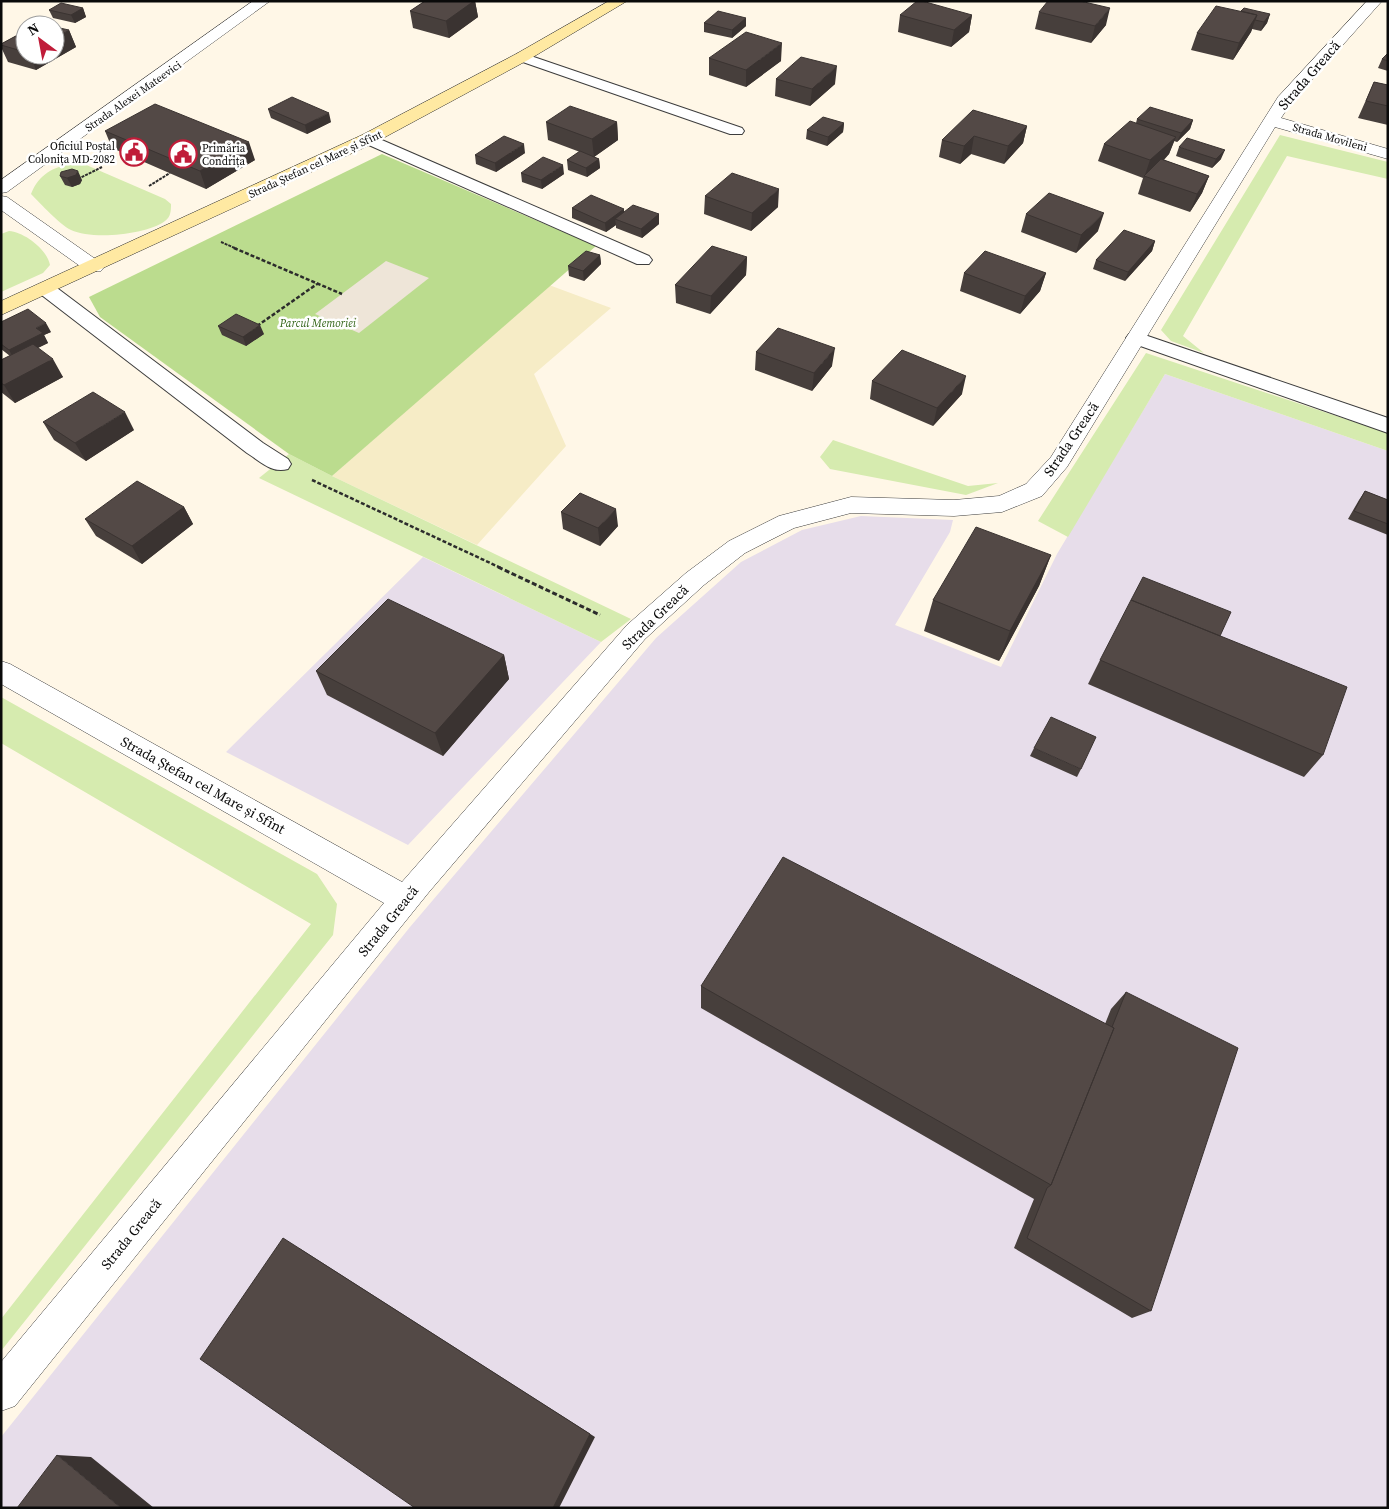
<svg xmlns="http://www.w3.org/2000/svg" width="1389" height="1509" viewBox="0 0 1389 1509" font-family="'Source Serif 4',serif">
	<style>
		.industrial { fill: #e7ddea }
		.farmland { fill: #f6ecc6 }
		.green { fill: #d6ebaf }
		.forest { fill: #bbdc8e }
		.plaza { fill: #eee5d8 }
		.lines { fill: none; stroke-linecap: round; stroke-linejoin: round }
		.lane-casing { stroke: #3d3d3d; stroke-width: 2 }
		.street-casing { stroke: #3d3d3d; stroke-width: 1 }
		.secondary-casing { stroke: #2c2c2c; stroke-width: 1 }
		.path-far2 { stroke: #2c2c2c; stroke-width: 2; stroke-dasharray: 3 1; stroke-linecap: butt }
		.path-far1 { stroke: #2c2c2c; stroke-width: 2.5; stroke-dasharray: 4 2; stroke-linecap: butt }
		.path { stroke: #2c2c2c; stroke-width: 3; stroke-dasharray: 5 2.5; stroke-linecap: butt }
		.lane { fill: #fff; fill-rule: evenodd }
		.street { fill: #fff; fill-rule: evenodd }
		.secondary { fill: #ffe9a2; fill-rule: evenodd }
		.wall { fill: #473f3c }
		.shaded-wall { fill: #3a3331 }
		.building { fill: #534946; stroke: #3a3331 }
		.labels { text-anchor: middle; stroke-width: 5; stroke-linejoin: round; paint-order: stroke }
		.far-street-label { font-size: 11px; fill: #0a0a0a; stroke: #fff }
		.far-poi-label { font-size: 11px; fill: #0a0a0a; stroke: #fff; text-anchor: end }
		.far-park-label { font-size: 11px; font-style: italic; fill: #326418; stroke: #fff }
		.street-label { font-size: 14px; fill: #0a0a0a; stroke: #fff }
	</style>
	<rect width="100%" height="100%" fill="#fff7e7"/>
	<path class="industrial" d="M1165,374l223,77v1057h-1387v-71l409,-510 246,-289 85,-76 61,-32 59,-14 92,4 -3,12 -55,93 106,42 56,-113z
		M423,557l178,85 -193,203 -182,-93z"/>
	<path class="farmland" d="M549,285l62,23 -77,66 32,72 -89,99 -145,-69z"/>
	<path class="green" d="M1280,135l108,27v17l-101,-23 -104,180 21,17 -33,-12 -10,-11z
		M74,163l10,1 81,35 6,5c0,6 0,13 -6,17 -19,14 -73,19 -94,9 -12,-6 -30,-26 -40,-36 8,-20 22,-27 43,-31z
		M9,231c15,1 38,18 41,34l-7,8 -42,19v-58z
		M1146,353l242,80v18l-223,-77 -97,163 -30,-16z
		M833,440l135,46 30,-3 -32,12 -136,-26 -10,-12z
		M289,454l43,22 299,143 -30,23 -342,-164z
		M1,697l316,177 20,30 -4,31 -332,416v-32l310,-395 -310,-181z"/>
	<path class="forest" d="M382,154l214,92 -264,230 -43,-22 -189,-137 -11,-20z"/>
	<path class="plaza" d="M386,261l43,17 -70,55 -44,-19z"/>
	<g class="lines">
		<g class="lane-casing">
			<path id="lane" d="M522,53l220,75 2,3 -2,3h-12l-213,-74 -2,-3 2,-3z
				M368,134l281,122 3,4 -3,4h-12l-275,-122 -2,-3z
				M46,283l7,2 210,158 25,16 3,5 -3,5c-16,5 -28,-8 -41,-16l-208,-160 -2,-4 2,-4z
				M1136,332l252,86v15l-259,-91 -3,-4 3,-4z"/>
		</g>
		<g class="street-casing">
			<path id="street" d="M253,1h17l-263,191 -6,1v-13z
				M1367,1h15l-91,102 -10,15 107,31v10l-113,-32 -208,340 -25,29 -40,16 -48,4 -103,-3 -57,15 -49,25 -41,32 -59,54 -216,253 -414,514 -14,5v-49l383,-459 -383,-219v-23l9,3 392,218 225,-257 59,-52 43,-32 50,-25 72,-19 103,3 45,-4 27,-12 25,-27 227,-360z
				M1,196l6,1 94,66 3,4 -3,4h-14l-86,-61z"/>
		</g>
		<g class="secondary-casing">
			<path id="secondary" d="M609,1h18l-99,59 -154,83 -373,172v-14l361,-166 154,-81z"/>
		</g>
		<path class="path-far2" d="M78,179l24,-12
			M149,186l21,-13
			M221,242l16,7"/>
		<path class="path-far1" d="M234,248l108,46
			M257,326l60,-42
			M312,480l189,88"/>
		<path class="path" d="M498,567l102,48"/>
		<use href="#lane" class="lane"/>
		<use href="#street" class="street"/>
		<use href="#secondary" class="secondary"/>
	</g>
	<path class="wall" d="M425,1h50l3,16 -29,21 -36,-10 -3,-17z
		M83,8l3,9 -11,6 -22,-5 -4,-8z
		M1241,11l29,3 -3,9 -6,8 -9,-2 -1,3 -18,28 -42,-10 6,-17z
		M1039,12l67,13 -15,18 -56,-14z
		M900,15h72l-3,17 -18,15 -53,-15z
		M746,18v8l-14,12 -28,-6v-9z
		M69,30l7,17 -40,23 -28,-8 -7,-15v-3l24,-13v24h30z
		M1388,53v18l-10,-3 4,-9z
		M709,58l72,3 -35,26 -37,-12z
		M776,79l59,5 -25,22 -35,-10z
		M1374,82l14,3v40l-30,-7z
		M268,109l63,13 -24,12 -36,-16z
		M1137,119l56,1 -3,9 -13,13 -3,-1 -5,13 -5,6 45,16 -7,17 -12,19 -52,-18 5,-16 -45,-17 6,-17 32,-21z
		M546,122h71l1,18 -24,17 5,2 1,9 -13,9 -19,-7 -1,-10 13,-8 -32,-12z
		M844,123l-1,9 -16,14 -21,-7 1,-9z
		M1027,126l-4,17 -19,21 -33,-10 -11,10 -21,-7 3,-17z
		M105,131l150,29 -49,29 -94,-41z
		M1179,147l42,12 -9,9 -36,-12z
		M525,153l-29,19 -20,-8 -1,-9z
		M521,173l43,1 -22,15 -20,-7z
		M60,176l22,4 -2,4 -8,3 -7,-2z
		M705,196l73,11 -27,24 -47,-17z
		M572,208l52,1v3l35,2v10l-17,14 -26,-10v-3l-10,7 -34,-14z
		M1026,214l72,17 -22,22 -55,-21z
		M1155,241l-3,10 -27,30 -32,-12 3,-9z
		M600,255l1,9 -17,17 -15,-5 -1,-10z
		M747,257l-1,18 -36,39 -34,-11 -1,-18z
		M964,273h82l-6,18 -20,23 -60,-23z
		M1,322l50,10 -7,3 4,8 -10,5 25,29 -48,26 -14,-11v-32l9,-4 -9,-7z
		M218,326l46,8 -18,12 -24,-11z
		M756,352l76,14 -20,25 -57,-21z
		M872,381l90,13 -29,32 -63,-27z
		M43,422l91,8 -48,31 -32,-21z
		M1365,491l23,9v35l-40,-16 11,-19z
		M184,507l9,17 -51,40 -46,-28 -11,-17z
		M561,512l57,14 -18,20 -37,-17z
		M1051,555l-12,31 -40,75 -75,-30 9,-31z
		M1220,636l103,119 -19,22 -216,-93 12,-24z
		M504,655l5,24 -66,77 -116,-61 -11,-24z
		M1034,748l47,21 -4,8 -47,-21z
		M701,986l404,38 6,-15 15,-17 25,319 -19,7 -118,-70 20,-49 -333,-191z"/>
	<path class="shaded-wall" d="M474,1h1l3,16 -29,21 -3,-17z
		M83,8l3,9 -11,6 -4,-8z
		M1110,8l-4,17 -15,18 4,-17z
		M1270,14l-3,9 -6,8 3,-9z
		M972,15l-3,17 -18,15 3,-17z
		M1257,15l-6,17 -18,28 6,-17z
		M746,18v8l-14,12v-8z
		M69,30l7,17 -40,23 -6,-15h25v-17z
		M782,43l-1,18 -35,26v-17z
		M837,66l-2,18 -25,22 2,-17z
		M329,113l2,9 -24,12 -2,-9z
		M1193,120l-3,9 -13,13 4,-9z
		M617,122l1,18 -24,17 -2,-18z
		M844,123l-1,9 -16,14 1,-9z
		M1027,126l-4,17 -19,21 4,-18z
		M974,136l-3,18 -11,10 4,-18z
		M1176,137l-7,17 -25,24 6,-18z
		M249,142l6,18 -49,29 -6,-18z
		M524,144l1,9 -29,19 -1,-9z
		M1225,150l-4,9 -9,9 4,-9z
		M599,159l1,9 -13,9 -1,-9z
		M563,165l1,9 -22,15 -1,-9z
		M78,171l4,9 -2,4 -8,3 -5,-9z
		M1209,176l-7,17 -12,19 7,-18z
		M779,189l-1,18 -27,24 1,-18z
		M624,209v9l-9,1 1,6 -10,7 -1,-9z
		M1104,213l-6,18 -22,22 5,-18z
		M659,214v10l-17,14 -1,-9z
		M1155,241l-3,10 -27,30 3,-9z
		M600,255l1,9 -17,17 -1,-10z
		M747,257l-1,18 -36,39 1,-18z
		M1046,273l-6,18 -20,23 5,-18z
		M46,323l5,9 -7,3 4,8 -34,16 -5,-9 27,-22z
		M260,325l4,9 -18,12 -3,-9z
		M835,348l-3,18 -20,25 2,-18z
		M53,359l10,18 -48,26 -11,-18z
		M966,376l-4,18 -29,32 4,-18z
		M125,412l9,18 -48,31 -11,-18z
		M184,507l9,17 -51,40 -10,-18z
		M616,509l2,17 -18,20 -2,-18z
		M1051,555l-12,31 -40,75 11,-30z
		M504,655l5,24 -66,77 -8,-23z
		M299,1248l296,189 -36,71h-6z
		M57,1455l34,2 63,51h-33z"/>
	<path class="building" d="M425,1h49l-28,20 -36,-10z
		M917,1h5l50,14 -18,15 -54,-15z
		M1048,1h32l30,7 -15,18 -56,-14z
		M61,3l22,5 -12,7 -22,-5z
		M1216,6l41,9 -18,28 -42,-10z
		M1244,8l26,6 -6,8 -9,-2 2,-5 -16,-4z
		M718,11l28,7 -14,12 -28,-7z
		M40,22l10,3h-14z
		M55,27l14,3 -14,8z
		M25,31v21l-24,-7v-1z
		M746,32l36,11 -36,27 -37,-12z
		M1388,53v8l-6,-2z
		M801,57l36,9 -25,23 -36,-10z
		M1374,82l14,3v21l-22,-5z
		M292,97l37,16 -24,12 -37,-16z
		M155,104l94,38 -49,29 -95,-40z
		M570,106l47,16 -25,17 -46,-17z
		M1150,107l43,13 -12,13 -44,-14z
		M973,110l54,16 -19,20 -34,-10 -10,10 -22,-6z
		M823,117l21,6 -16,14 -21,-7z
		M1130,121l46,16 -26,23 -46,-16z
		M504,136l20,8 -29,19 -20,-8z
		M1187,138l38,12 -9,9 -37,-12z
		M580,151l19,8 -13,9 -19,-8z
		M543,157l20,8 -22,15 -20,-7z
		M1161,159l48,17 -12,18 -53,-18z
		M72,169l6,2 -2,4 -9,3 -7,-2 1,-4z
		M732,173l47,16 -27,24 -47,-17z
		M1049,193l55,20 -23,22 -55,-21z
		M591,195l33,14 -19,14 -33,-15z
		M633,205l26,9 -18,15 -26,-10z
		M1124,230l31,11 -27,31 -32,-12z
		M712,246l35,11 -36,39 -36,-11z
		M586,251l14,4 -17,16 -15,-5z
		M985,251l61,22 -21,23 -61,-23z
		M28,309l18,14 -10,5 7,5 -34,17 -8,-6v-22z
		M236,314l24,11 -17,12 -25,-11z
		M778,328l57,20 -21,25 -58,-21z
		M33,344l20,15 -49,26 -3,-2v-23z
		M902,350l64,26 -29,32 -65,-27z
		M93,392l32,20 -50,31 -32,-21z
		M137,481l47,26 -52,39 -47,-27z
		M1365,491l23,9v24l-34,-13z
		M580,493l36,16 -18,19 -37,-16z
		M976,527l75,28 -41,76 -77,-31z
		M1143,577l88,35 -11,24 -89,-36z
		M388,599l116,56 -69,78 -119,-62z
		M1131,600l216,87 -24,68 -223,-95z
		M1051,717l45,20 -15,32 -47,-21z
		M783,857l331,171 -63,157 -350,-199z
		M1126,992l112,56 -87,263 -124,-73 20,-50 4,-3 63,-157 -2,-1z
		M283,1238l307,196 -37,74h-138l-215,-149z
		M57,1455l64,53h-104z"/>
	<defs>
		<g id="civic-ring" transform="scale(1.4375)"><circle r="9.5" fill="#fff" stroke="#c01c39" stroke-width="1.5"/><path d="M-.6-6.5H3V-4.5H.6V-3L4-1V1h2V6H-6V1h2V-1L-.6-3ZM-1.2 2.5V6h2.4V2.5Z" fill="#c01c39"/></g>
	</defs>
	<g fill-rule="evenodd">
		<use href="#civic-ring" x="134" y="152"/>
		<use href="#civic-ring" x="183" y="154"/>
	</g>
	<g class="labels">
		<g class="far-street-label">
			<text transform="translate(133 96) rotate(-35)" y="4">Strada Alexei Mateevici</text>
			<text transform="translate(1330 137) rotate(16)" y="4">Strada Movileni</text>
			<text transform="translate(315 164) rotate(-25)" y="4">Strada Ștefan cel Mare și Sfînt</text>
		</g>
		<g class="far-poi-label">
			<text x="115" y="150">Oficiul Poștal<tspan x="115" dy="13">Colonița MD-2082</tspan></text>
			<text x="202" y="152" text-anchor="start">Primăria<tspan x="202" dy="13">Condrița</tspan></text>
		</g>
		<g class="far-park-label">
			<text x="318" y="327">Parcul Memoriei</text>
		</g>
		<g class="street-label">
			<text transform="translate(1309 75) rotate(-49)" y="5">Strada Greacă</text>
			<text transform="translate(1071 439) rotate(-56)" y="5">Strada Greacă</text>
			<text transform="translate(655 617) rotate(-44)" y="5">Strada Greacă</text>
			<text transform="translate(203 785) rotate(29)" y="5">Strada Ștefan cel Mare și Sfînt</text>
			<text transform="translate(388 921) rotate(-51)" y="5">Strada Greacă</text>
			<text transform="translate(131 1234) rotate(-51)" y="5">Strada Greacă</text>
		</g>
	</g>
	<rect width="1389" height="1509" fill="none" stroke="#0a0a0a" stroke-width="5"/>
	<g transform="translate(40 40) rotate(328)"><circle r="24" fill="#ffffff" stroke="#9d9d9d"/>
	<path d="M0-4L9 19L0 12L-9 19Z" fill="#c01c39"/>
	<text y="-8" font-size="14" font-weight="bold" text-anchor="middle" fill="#0a0a0a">N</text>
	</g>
</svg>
